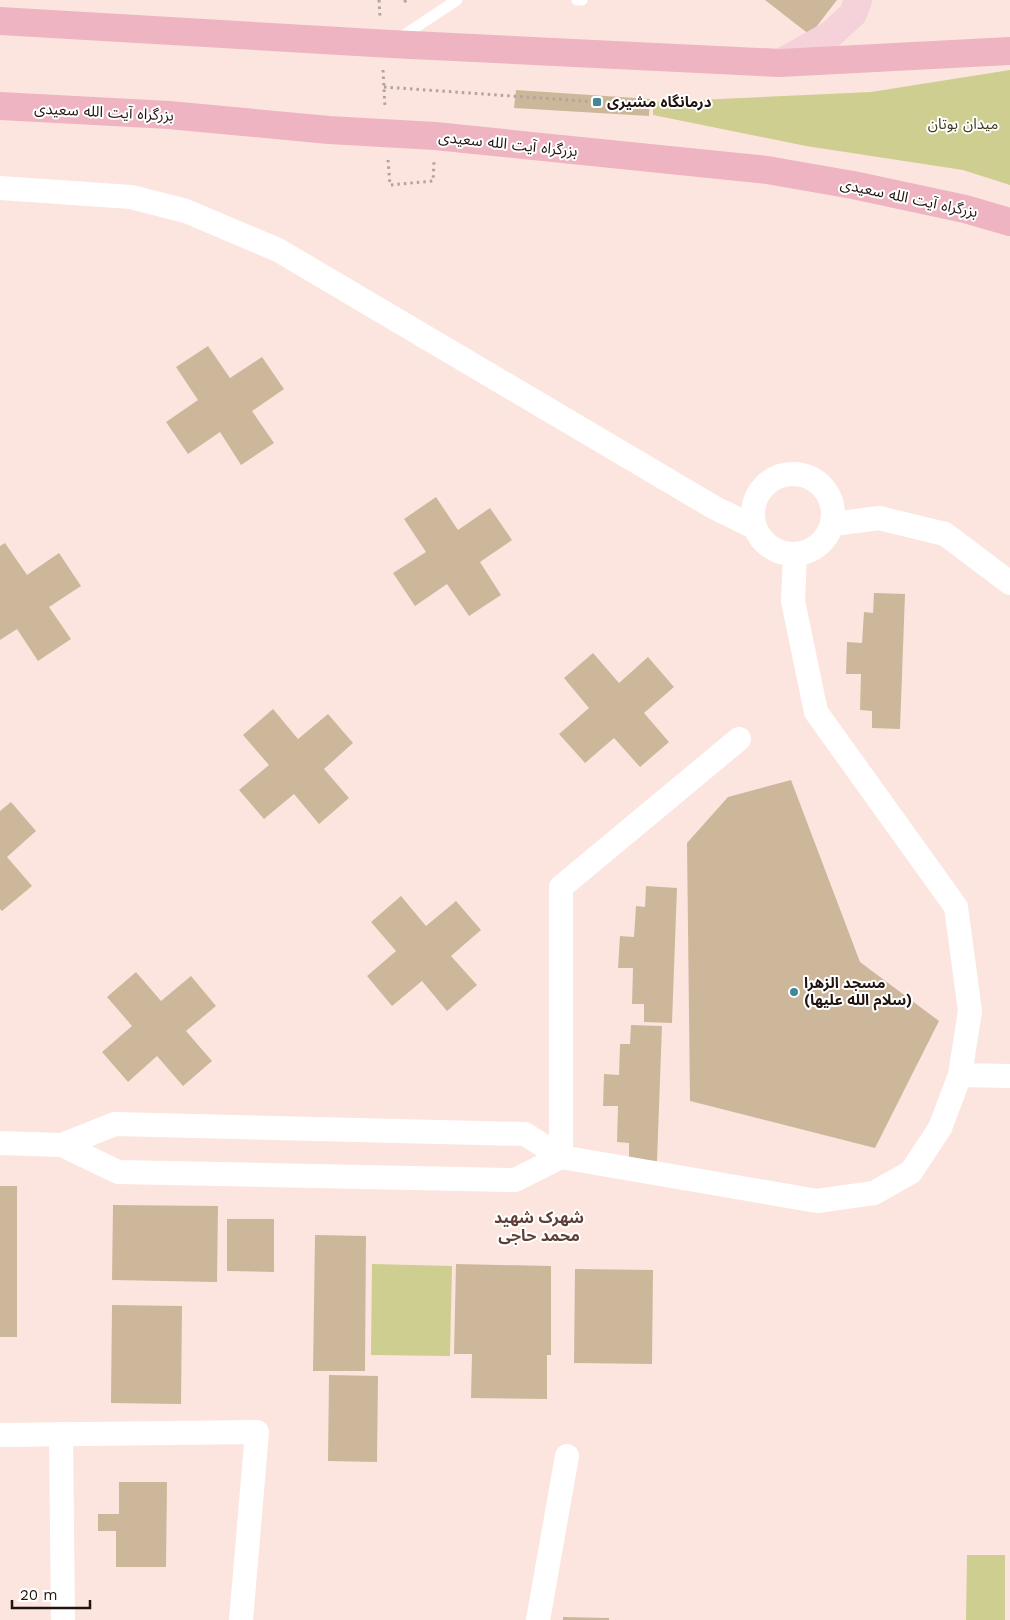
<svg xmlns="http://www.w3.org/2000/svg" width="1010" height="1620" viewBox="0 0 1010 1620" font-family="'Work Sans','Noto Sans Arabic',sans-serif">
	<style>
		.green { fill: #cece90 }
		.building { fill: #cdb79b }
		.lines { fill: none; stroke-linecap: round; stroke-linejoin: round }
		.path { stroke: #b6a29c; stroke-width: 3; stroke-dasharray: 2.5 4; stroke-linecap: butt }
		.lane { stroke: #fff; stroke-width: 11 }
		.street { stroke: #fff; stroke-width: 24 }
		.primary { stroke: #f5d2da; stroke-width: 28 }
		.highway { stroke: #efb4c2; stroke-width: 28 }
		.poi-dot { fill: #428794; stroke: #fff; stroke-width: 2 }
		.labels { text-anchor: middle; stroke-width: 4; stroke-linejoin: round; paint-order: stroke }
		.poi-label { font-size: 15px; font-weight: bold; fill: #211410; stroke: #fff; text-anchor: start }
		.street-label { font-size: 15px; fill: #211410; stroke: #fff }
		.park-label { font-size: 15px; fill: #3d3c19; stroke: #fff }
		.neighbourhood-label { font-size: 16px; font-weight: bold; fill: #5d3f35; stroke: #fff }
	</style>
	<rect width="100%" height="100%" fill="#fce5de"/>
	<path class="green" d="M1010,70v115l-47,-15 -157,-24 -153,-31v-13l218,-10z
		M372,1264l80,2 -2,90 -79,-1z
		M967,1555h38v65h-39z"/>
	<path class="building" d="M765,0h72l-27,35z
		M516,90l134,9 -1,17 -135,-8z
		M208,346l22,32 32,-21 22,32 -32,22 22,32 -33,22 -21,-33 -32,22 -22,-32 32,-22 -22,-33z
		M436,497l22,33 32,-22 22,32 -32,22 21,33 -32,21 -22,-32 -32,22 -22,-33 33,-21 -22,-33z
		M5,543l22,32 32,-22 22,33 -32,21 22,32 -33,22 -21,-32 -17,11v-94z
		M874,593l31,1 -5,135 -28,-1v-17l-12,-1 1,-36h-15l1,-32 15,1 2,-31 9,1z
		M593,653l26,30 29,-26 26,30 -30,26 25,29 -29,25 -26,-29 -29,25 -26,-29 30,-26 -25,-30z
		M273,709l25,30 30,-25 25,29 -29,26 25,29 -30,26 -25,-30 -30,25 -25,-29 30,-25 -26,-30z
		M791,780l69,182 79,59 -64,127 -185,-47 -3,-258 41,-46z
		M11,802l25,29 -29,26 25,29 -30,25 -2,-2v-98z
		M646,886l31,2 -5,135 -28,-1v-18h-12l1,-36h-15l2,-32 14,1 2,-31 9,1z
		M401,896l25,30 30,-25 25,29 -30,26 26,29 -30,26 -25,-30 -30,25 -25,-30 29,-25 -25,-29z
		M136,972l25,29 30,-25 25,30 -30,25 26,30 -29,25 -26,-30 -29,26 -26,-30 30,-26 -25,-29z
		M631,1025l31,1 -5,135 -28,-1v-17l-12,-1 1,-36h-15l1,-32 15,1 1,-31h10z
		M0,1186h17v151h-17z
		M113,1205l105,1 -1,76 -105,-2z
		M227,1219h47v53l-47,-1z
		M315,1235l51,1 -1,135h-52z
		M456,1264l95,2v89h-4v44l-76,-1 1,-44h-18z
		M575,1269l78,1 -1,94 -78,-1z
		M112,1305l70,1 -1,98 -70,-1z
		M329,1375l49,1 -1,86 -49,-1z
		M119,1482h48l-1,85h-50v-36h-18v-17h21z
		M563,1617l46,1v2h-46z"/>
	<g class="lines">
		<path class="path" d="M379,0l1,17
			M405,0l1,6
			M383,70l2,37
			M384,87l213,15
			M388,160l2,25 43,-4 1,-19"/>
		<path class="lane" d="M577,0h5
			M398,39l59,-39"/>
		<path class="street" d="M0,188l131,9 55,14 92,39 437,258 39,19
			M753 514a40 40 0 1 1 80 0a40 40 0 1 1-80 0Z
			M833,524l46,-6 66,16 65,49
			M960,1075l50,1
			M0,1143l62,2 53,-21 410,10 36,23 256,44 57,-8 37,-21 29,-44 20,-53 10,-64 -14,-104 -140,-195 -23,-111 2,-46
			M62,1145l56,27 397,8 46,-23
			M561,1157v-270l178,-148
			M61,1434l2,186
			M0,1435l257,-3 -16,188
			M538,1620l29,-164"/>
		<path class="primary" d="M780,63l50,-28 23,-21 5,-14"/>
		<path class="highway" d="M0,21l391,23 389,19 230,-12
			M0,106l169,9 160,15 106,6 332,34 86,15 112,24 45,13"/>
	</g>
	<g class="poi-dot">
		<rect x="592" y="97" width="10" height="10" rx="2.5"/>
		<circle cx="794" cy="992" r="5"/>
	</g>
	<g class="labels">
		<g class="poi-label">
			<text x="607" y="107">درمانگاه مشیری</text>
			<text x="804" y="988">مسجد الزهرا<tspan x="804" dy="17">(سلام الله علیها)</tspan></text>
		</g>
		<g class="street-label">
			<text transform="translate(104 112) rotate(3)" y="5">بزرگراه آیت الله سعیدی</text>
			<text transform="translate(508 144) rotate(6)" y="5">بزرگراه آیت الله سعیدی</text>
			<text transform="translate(909 198) rotate(12)" y="5">بزرگراه آیت الله سعیدی</text>
		</g>
		<g class="park-label">
			<text x="963" y="129">میدان بوتان</text>
		</g>
		<g class="neighbourhood-label">
			<text x="539" y="1223">شهرک شهید<tspan x="539" dy="18">محمد حاجی</tspan></text>
		</g>
	</g>
	<path d="M12 1600v8h78v-8" fill="none" stroke="#211410" stroke-width="2.5"/>
	<text x="20" y="1600" font-size="15" fill="#211410" stroke="#ffffff" stroke-width="4" paint-order="stroke">20 m</text>
</svg>
